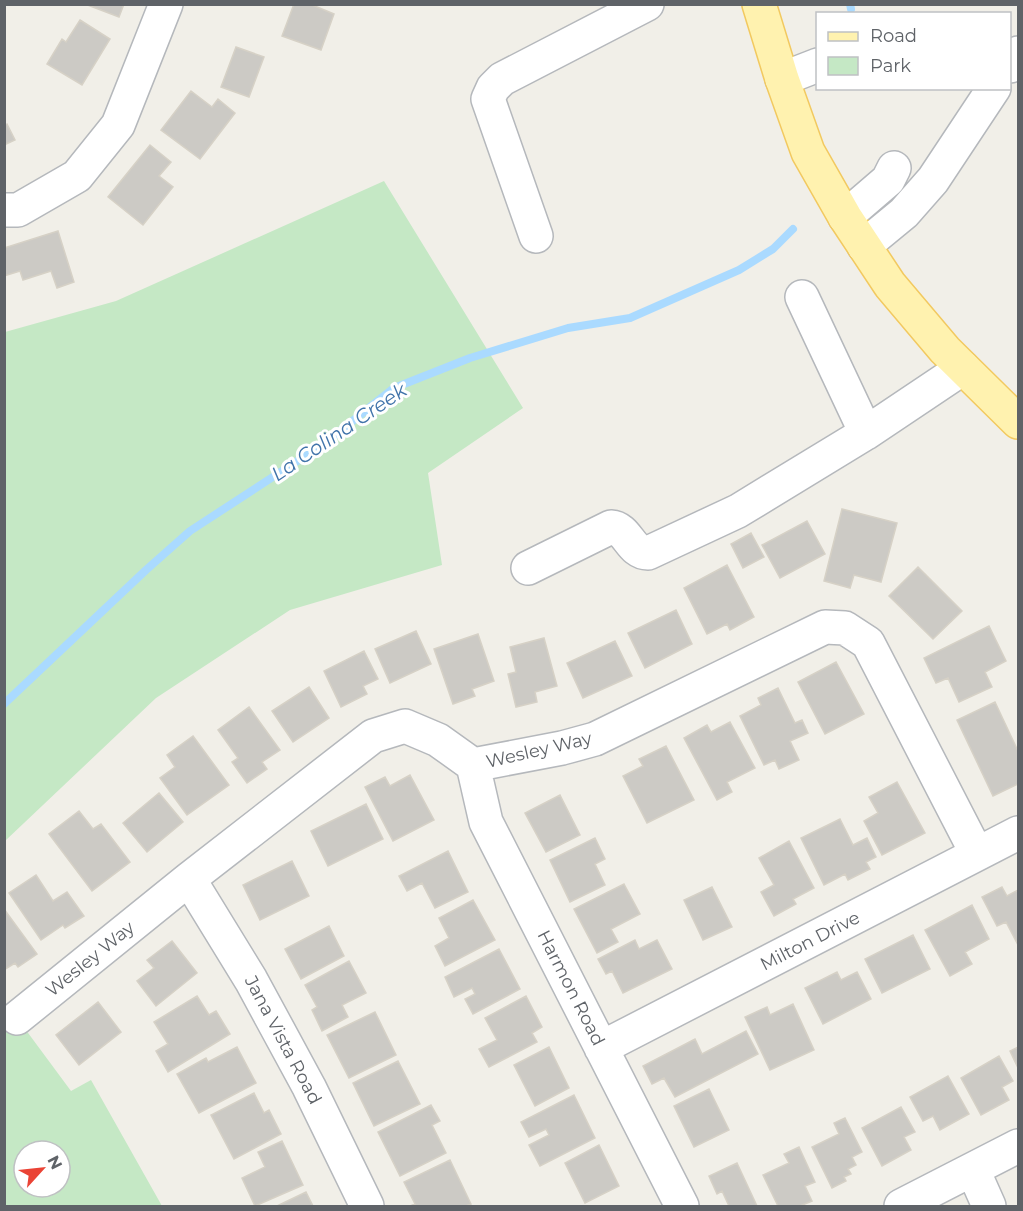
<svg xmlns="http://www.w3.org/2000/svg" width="1023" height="1211" viewBox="0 0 1023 1211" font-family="Montserrat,sans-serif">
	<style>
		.green { fill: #c5e8c5; fill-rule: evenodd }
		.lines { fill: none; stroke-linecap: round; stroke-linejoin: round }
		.stream { stroke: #aadaff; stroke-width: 8 }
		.building { fill: #cccac5; stroke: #d6d1c6; stroke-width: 1.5 }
		.minor-casing { stroke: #b5b8bc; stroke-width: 36 }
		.major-casing { stroke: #f2c960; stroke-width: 36 }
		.minor { stroke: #fff; stroke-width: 33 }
		.major { stroke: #fff2af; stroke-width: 33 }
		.labels { text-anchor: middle; stroke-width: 6; stroke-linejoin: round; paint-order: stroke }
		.street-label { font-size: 18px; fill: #5f6368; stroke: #fff }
		.water-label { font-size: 20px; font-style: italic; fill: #4174aa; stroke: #fff }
	</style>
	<rect width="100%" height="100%" fill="#f1efe8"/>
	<path class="green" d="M384,181l139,227 -95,65 14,92 -152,45 -134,88 -151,143v-509l111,-31z
		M4,1006l13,12 54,73 20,-11 71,126h-157zM24,1151h36v36h-36z"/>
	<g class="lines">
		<path class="stream" d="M850,4l1,5
			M4,704l142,-134 44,-39 135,-88 69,-55 76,-30 98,-30 62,-10 109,-48 34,-21 20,-20"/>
	</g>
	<path class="building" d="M85,4h39l-5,13z
		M294,4h16l24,10 -13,36 -39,-14z
		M80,20l30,19 -28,46 -35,-21 15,-25 4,3z
		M236,47l28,10 -15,40 -28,-10z
		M191,91l21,16 6,-8 17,14 -35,46 -39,-29z
		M7,124l8,16 -11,5v-19z
		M150,145l21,17 -12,14 14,11 -30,38 -35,-28z
		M58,231l16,51 -17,6 -6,-17 -28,9 -3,-9 -16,5v-28z
		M842,509l55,14 -16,59 -27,-7 -4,13 -26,-7z
		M807,521l18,33 -45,24 -18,-33z
		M751,533l13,24 -21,11 -12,-24z
		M727,565l27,52 -24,13 -3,-6 -20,10 -23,-46z
		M918,567l44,44 -29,28 -44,-43z
		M676,610l16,34 -47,24 -17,-35z
		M989,626l17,35 -21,11 7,15 -33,15 -11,-24 -12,5 -12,-25z
		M416,631l15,33 -41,19 -15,-34z
		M478,634l16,47 -22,8 3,7 -22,8 -19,-55z
		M544,638l13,48 -22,6 2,10 -21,5 -8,-33 8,-2 -6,-25z
		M615,641l17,35 -49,22 -16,-35z
		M364,651l14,28 -15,7 4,8 -26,13 -17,-36z
		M836,662l28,52 -39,20 -27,-52z
		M309,687l20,31 -36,24 -21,-31z
		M778,688l17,35 7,-3 6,13 -18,8 9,19 -20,9 -4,-9 -11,5 -24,-49 21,-11 -3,-7z
		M995,702l23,49v33l-25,12 -36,-76z
		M249,707l31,43 -18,12 5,7 -20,14 -15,-21 6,-4 -20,-28z
		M730,722l25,46 -28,14 5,10 -15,8 -33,-62 23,-13 4,7z
		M193,736l36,49 -42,30 -27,-37 15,-11 -8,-12z
		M666,746l28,54 -47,23 -24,-47 20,-10 -4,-7z
		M410,775l24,45 -41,21 -28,-54 20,-10 5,9z
		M897,782l28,51 -43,22 -18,-34 14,-8 -9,-16z
		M159,793l24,29 -36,30 -24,-29z
		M560,795l20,40 -34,17 -21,-39z
		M366,804l17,35 -55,27 -17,-35z
		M79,811l14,18 8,-5 29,38 -38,29 -43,-57z
		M840,819l13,26 14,-7 9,19 -10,5 4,7 -22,11 -3,-6 -21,11 -23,-47z
		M595,838l10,21 -10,5 10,21 -35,17 -20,-42z
		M789,841l25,47 -21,11 3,5 -22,12 -13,-24 13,-7 -15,-27z
		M448,851l20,41 -33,16 -13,-25 -15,8 -8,-15z
		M292,861l17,35 -49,24 -17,-35z
		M36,875l17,26 14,-9 17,24 -19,12 -2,-3 -22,15 -32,-47z
		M624,884l16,30 -29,15 7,13 -21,11 -23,-44z
		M712,887l20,40 -29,13 -19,-40z
		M1002,887l5,9 11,-6v55l-12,-23 -9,4 -15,-29z
		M473,900l22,40 -50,26 -10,-20 14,-8 -10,-20z
		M972,905l17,34 -24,13 7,12 -22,12 -25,-46z
		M4,909l33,45 -19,13 -3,-4 -11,7z
		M329,926l15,30 -43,23 -16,-30z
		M913,935l17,34 -48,24 -17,-34z
		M635,940l4,9 18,-9 15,29 -49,24 -11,-22 -6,3 -8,-15z
		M172,941l25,32 -41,33 -19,-25 17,-13 -7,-8z
		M499,949l21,40 -47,25 -8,-15 10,-5 -3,-6 -18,9 -9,-20z
		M349,961l17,32 -24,12 6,12 -26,14 -10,-21 5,-3 -12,-22z
		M837,972l4,8 16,-8 14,27 -48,25 -18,-36z
		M197,996l12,19 7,-4 14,23 -62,38 -12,-21 12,-7 -14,-22z
		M526,996l16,31 -10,6 5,9 -48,25 -10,-18 18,-9 -12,-22z
		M98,1002l23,30 -42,33 -23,-30z
		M793,1004l21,46 -44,20 -25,-53 22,-10 3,8z
		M375,1012l21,43 -47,23 -22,-43z
		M746,1031l12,23 -83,43 -11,-19 -12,6 -9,-18 52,-27 7,15z
		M237,1047l19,36 -57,30 -22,-39 29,-16 2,4z
		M549,1047l20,41 -34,18 -21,-41z
		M1018,1047v21l-8,-17z
		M999,1056l14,25 -11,6 7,13 -28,15 -20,-37z
		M398,1061l22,43 -46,22 -21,-43z
		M948,1076l21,38 -29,16 -7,-14 -10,5 -13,-24z
		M709,1089l20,41 -35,17 -20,-41z
		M254,1093l10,20 5,-3 12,24 -47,25 -23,-44z
		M574,1095l21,43 -55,28 -11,-21 20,-10 -3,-6 -17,8 -8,-15z
		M431,1105l9,16 -8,4 14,28 -46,23 -22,-44z
		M901,1107l14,25 -11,5 7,13 -29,16 -20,-38z
		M845,1118l17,34 -10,5 4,8 -8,4 3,5 -7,3 2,4 -14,7 -20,-41 27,-13 -5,-11z
		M282,1141l21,44 -48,21 -13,-28 23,-11 -7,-15z
		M599,1145l20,41 -34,17 -20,-40z
		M799,1147l16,35 -10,4 7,15 -12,5h-22l-15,-31 26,-12 -5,-9z
		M450,1160l21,44 -5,2h-56l5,-2 -11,-22z
		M737,1163l20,43h-28l-7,-15 -5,3 -8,-18z
		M306,1192l7,14h-36z"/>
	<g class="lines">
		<g class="minor-casing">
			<path id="minor" d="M1010,66l8,-13
				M782,79l36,-14
				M4,210h14l59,-34 41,-51 48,-121
				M845,217l43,-37 6,-12
				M536,236l-48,-137 5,-11 9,-9 145,-75
				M864,246l40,-33 29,-33 61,-92
				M802,297l64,136 97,-65
				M528,568l83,-41c17,1 19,26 37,26l90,-42 128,-78
				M473,765l13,57 196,384
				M189,879l62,101 58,107 58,119
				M17,1018l172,-139 184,-143 32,-10 33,14 35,25 89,-17 33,-9 230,-112 20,1 23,15 109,211
				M601,1048l417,-215
				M973,1170l16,36
				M901,1206l117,-60"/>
		</g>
		<g class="major-casing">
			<path id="major" d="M759,4l23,75 26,73 37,65 45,68 55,65 73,72"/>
		</g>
		<use href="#minor" class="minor"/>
		<use href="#major" class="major"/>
	</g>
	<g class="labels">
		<g class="street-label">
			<text transform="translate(539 750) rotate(-13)" y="6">Wesley Way</text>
			<text transform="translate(810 941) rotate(-27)" y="6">Milton Drive</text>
			<text transform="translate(90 959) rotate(-39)" y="6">Wesley Way</text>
			<text transform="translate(571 988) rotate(63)" y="6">Harmon Road</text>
			<text transform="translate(283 1040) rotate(62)" y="6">Jana Vista Road</text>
		</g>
		<g class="water-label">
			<text transform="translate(339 432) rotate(-34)" y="7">La Colina Creek</text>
		</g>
	</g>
	<rect width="1023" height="1211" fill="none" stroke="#5f6368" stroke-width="12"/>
	<rect x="816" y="12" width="195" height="78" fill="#ffffff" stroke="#bfc1c3" stroke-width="1.5"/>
	<rect x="828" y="32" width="30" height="9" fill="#fff2af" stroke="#bfc1c3" stroke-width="1.5"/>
	<text x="870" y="42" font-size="18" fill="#5f6368">Road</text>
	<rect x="828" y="57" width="30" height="18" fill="#c5e8c5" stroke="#bfc1c3" stroke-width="1.5"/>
	<text x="870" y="72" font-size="18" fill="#5f6368">Park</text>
	<g transform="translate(42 1169) rotate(63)"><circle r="28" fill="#ffffff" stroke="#bfc1c3" stroke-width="1.5"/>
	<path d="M0-4.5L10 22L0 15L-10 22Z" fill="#ea4335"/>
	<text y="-9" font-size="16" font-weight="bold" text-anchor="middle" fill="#5f6368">N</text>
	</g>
</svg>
